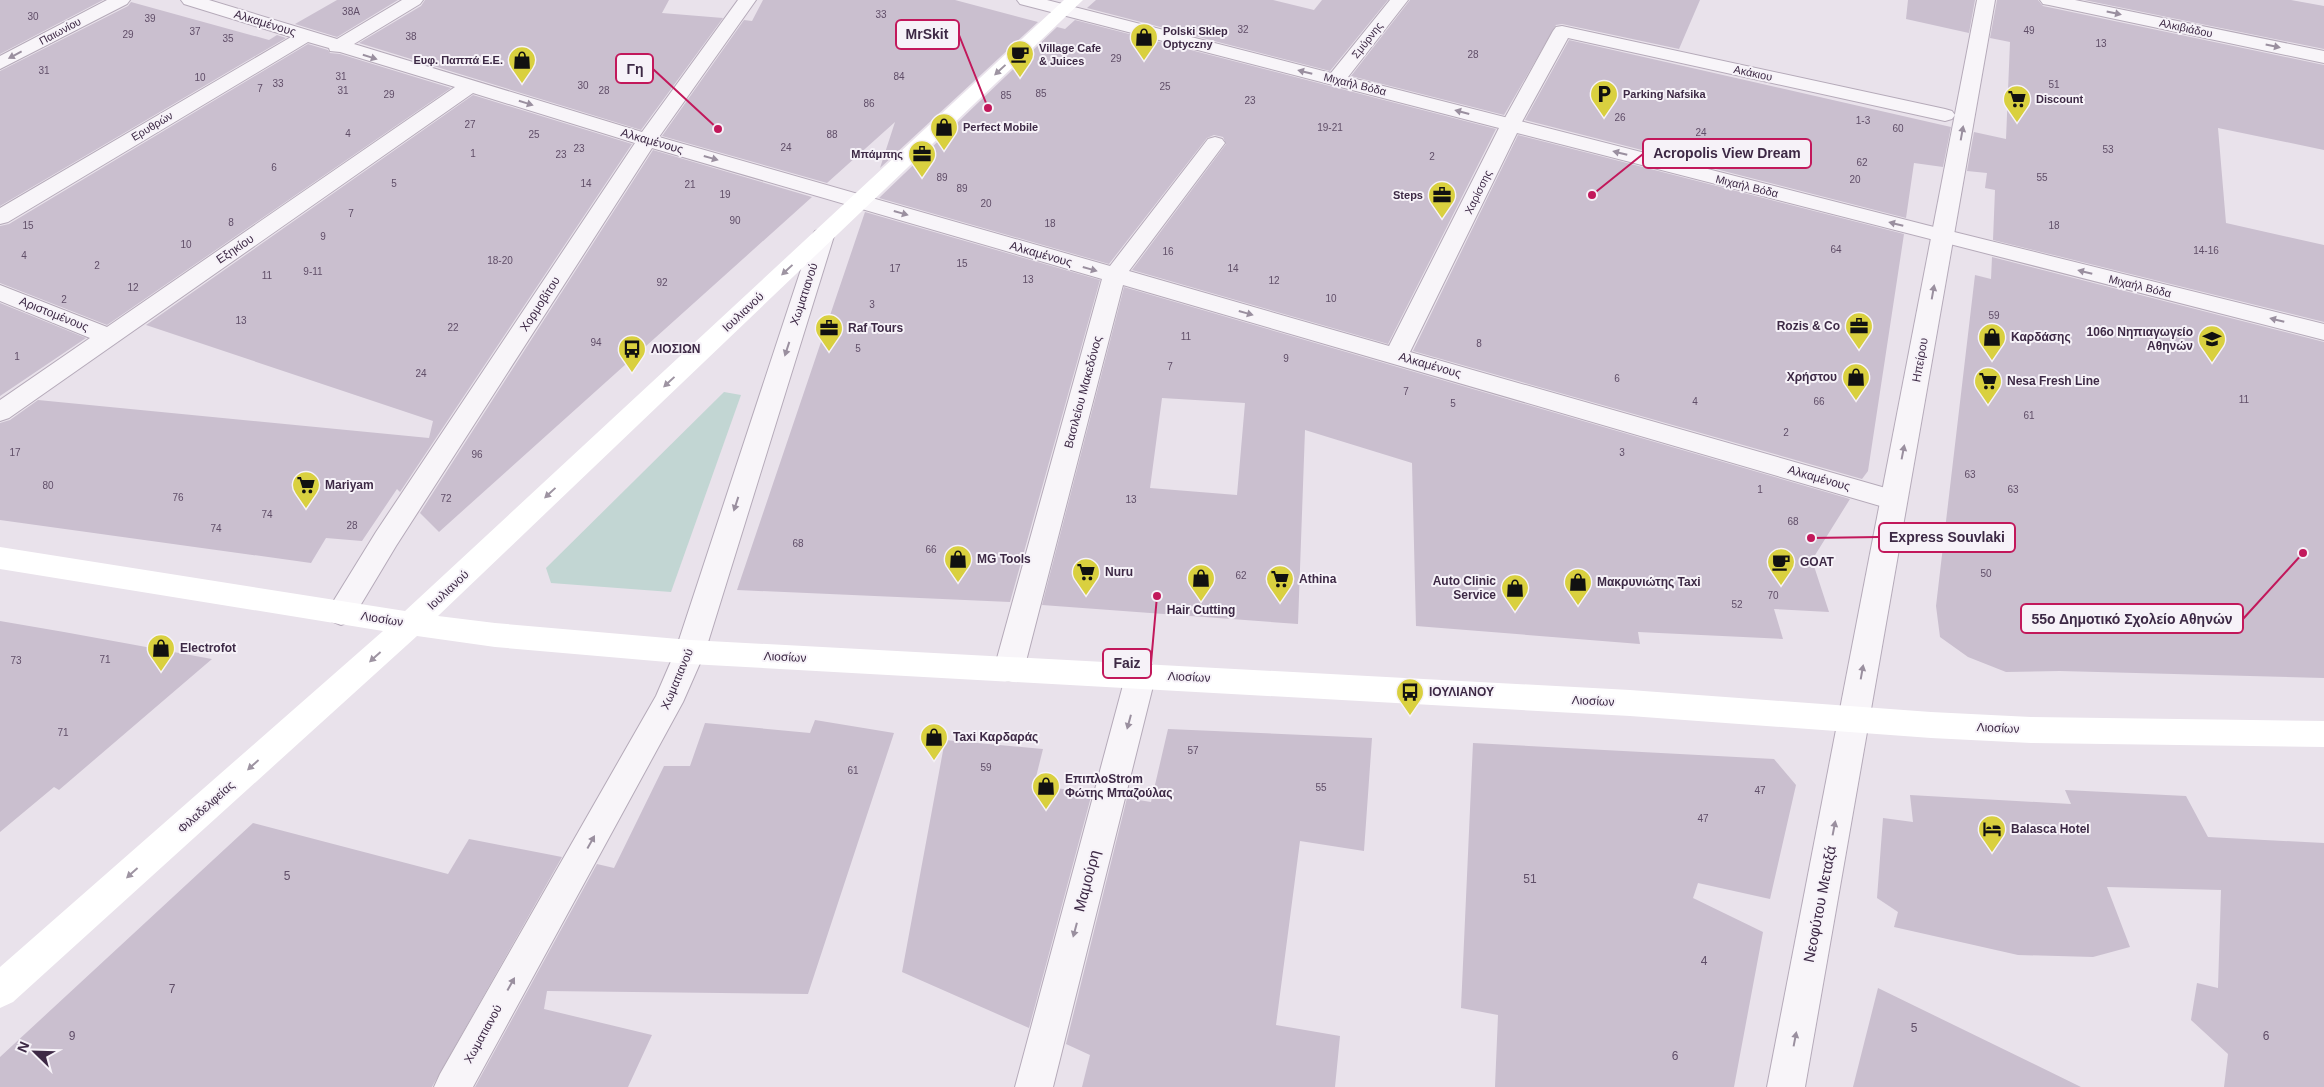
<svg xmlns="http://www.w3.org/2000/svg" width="2324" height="1087" viewBox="0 0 2324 1087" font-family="Helvetica,sans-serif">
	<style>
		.green { fill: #c2d6d3 }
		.building { fill: #cabfcf; fill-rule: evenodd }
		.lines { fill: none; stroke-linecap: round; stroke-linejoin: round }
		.pedestrian-casing { stroke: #b5aab9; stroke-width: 2 }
		.minor-casing { stroke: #b5aab9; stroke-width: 2 }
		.tertiary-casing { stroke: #b5aab9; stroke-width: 2 }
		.pedestrian { fill: #f8f5f9; fill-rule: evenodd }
		.minor { fill: #f8f5f9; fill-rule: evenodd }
		.tertiary { fill: #f8f5f9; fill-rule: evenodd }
		.secondary { fill: #fff; fill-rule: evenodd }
		.oneway { fill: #9a8f9f }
		.oneway2 { fill: #9e94a2 }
		.labels { text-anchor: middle; stroke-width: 4; stroke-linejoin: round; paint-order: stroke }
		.number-label { font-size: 10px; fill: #604e68 }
		.far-street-label { font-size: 11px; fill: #3d2945; stroke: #f6f2f8 }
		.far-poi-label { font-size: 11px; font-weight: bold; fill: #3d2945; stroke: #f6f2f8; text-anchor: start }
		.street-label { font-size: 12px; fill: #3d2945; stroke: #f6f2f8 }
		.poi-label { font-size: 12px; font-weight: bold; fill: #3d2945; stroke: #f6f2f8; text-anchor: start }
		.near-number-label { font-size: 12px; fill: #604e68 }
		.near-street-label { font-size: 15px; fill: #3d2945; stroke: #f6f2f8 }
		.leader { fill: none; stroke: #c2185b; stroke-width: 2 }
		.callout-dot { fill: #c2185b; stroke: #f6f2f8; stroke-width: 2 }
		.callout { fill: #f6f2f8; stroke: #c2185b; stroke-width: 2 }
		.callout-label { font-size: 14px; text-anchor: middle; font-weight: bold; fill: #3d2945 }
	</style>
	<rect width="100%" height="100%" fill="#e9e2eb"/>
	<path class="green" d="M724,392l17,3 -70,197 -120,-9 -5,-15z"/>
	<path class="building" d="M0,0h103l-103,54z
		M337,0h61l-61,37 -42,-13z
		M425,0h244l-7,13 61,5 -82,112 -282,-87 62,-37z
		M763,0h192l83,22 -158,146 15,-46 -68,61 -165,-47 82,-116 8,1z
		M1096,0h177l41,10 8,-10h66l-58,71 -243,-63z
		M1410,0h290l-21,49 -117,-25 -6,1 -52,90 -153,-39z
		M1908,0h67l-6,33 -63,-14z
		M1997,0h41l5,6 281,59v85l-106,-22 8,95 98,22v77l-331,-82 2,-50 -10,-2 2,-15 -20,-2 7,-39 32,7 4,-97 -20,-4z
		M2084,0h207l33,6v43z
		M131,2l138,38 8,-5 9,3 -286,168v-135l128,-65z
		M1075,20l421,109 -108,215 -256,-74 94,-126 -3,-7 -9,-2 -7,3 -98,126 -230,-66 178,-171 8,2z
		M1569,40l382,87 -8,40 -29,-4 -8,55 -381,-98z
		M308,44l20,6 2,3 10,1 111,34 -344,237 -107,-42v-57l9,-2z
		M473,95l159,49 -232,348 -3,-3 -35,52 -36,-3 -15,25 -311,-43v-97l10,-3 28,-20 391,38 4,-17 -287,-96z
		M1518,135l386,99 -36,237 -6,8 -449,-128z
		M653,150l159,47 -373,335 -19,-19z
		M865,212l235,68 -90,322 -273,-12z
		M1992,257l332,85v336l-264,-7 -54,1 -38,-15 -28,-20 -4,-31 39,-331 16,4z
		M1124,287l726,212 -38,61 17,52 -55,-3 9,30 -145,-7 2,12 -224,-18 -4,-163 -107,-33 -7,194 -256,-19zM1162,398l83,5 -8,92 -87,-7z
		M0,303l86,35 -86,58z
		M0,621l64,11 148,27 -153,131 -5,-3 -54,45z
		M815,720l79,13 -86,261 -261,-3 -3,18 108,26 -24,52h-153l122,-223 17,4 50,-102h26l15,-43 105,10z
		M1168,729l204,9 -8,113 -64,-10 -24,184 64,11 -5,51h-253l8,-32 -24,-11 61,-246 24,4z
		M945,740l98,9 -9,36 58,8 -63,235 -127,-56z
		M1473,743l301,16 22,26 -26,114 -72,-16 -5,15 70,34 -29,155h-239l3,-72 -37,-7z
		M2065,790l121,6 22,41 116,6v244h-100l4,-33 -37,-34 6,-37 21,5 3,-98 -114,-3 23,60 -37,10 -75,-2 -124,-28 4,-15 -21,-14 6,-80 30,4 -3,-27 161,9z
		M253,823l195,51 21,-35 93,18 -130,230h-432v-30z
		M1878,988l203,99h-228z"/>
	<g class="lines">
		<g class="pedestrian-casing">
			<path id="pedestrian" d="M1562,26l383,83 7,2 3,4 -3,4 -7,2 -377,-83 -50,91 -7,2 -7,-2 -3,-4 52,-94 3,-4z"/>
		</g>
		<g class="minor-casing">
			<path id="minor" d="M107,0h23l-3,4 -127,65v-13z
				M181,0h28l128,39 65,-39h21l-3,4 -66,40 288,88 96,-132h18l-97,137 451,129 98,-127 7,-2 7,2 3,4 -96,128 260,75 110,-218 -479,-124 -3,-4h30l284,73 59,-73h18l-60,77 578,148 398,99v16l-807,-207 -107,219 493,141 4,7 -4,7 -9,3 -771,-225 -99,384 -4,9 -11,3 -11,-3 -4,-9 108,-390 -450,-131 -256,398 -45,75 -10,4 -10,-4 -4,-8 4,-8 45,-73 259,-389 -162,-50 -464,325 -9,3v-21l90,-62 -90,-37v-16l107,42 348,-240 -115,-35 -10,-1 -1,-3 -21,-6 -300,180 -8,2v-16l291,-171 -107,-33z
				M2040,0h35l249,51v12l-275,-58 -6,-1z
				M823,229l8,2 3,5 -129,416 -22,50 -210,385h-39l6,-13 216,-378 19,-44 137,-416 3,-5z
				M1141,662l11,3 4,9 -103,413h-38l111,-413 4,-9z"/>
		</g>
		<g class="tertiary-casing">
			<path id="tertiary" d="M1977,0h18l-190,1087h-38z"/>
		</g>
		<use href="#pedestrian" class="pedestrian"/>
		<use href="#minor" class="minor"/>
		<use href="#tertiary" class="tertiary"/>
		<path class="secondary" d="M1064,0h19l-645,616 57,7 195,17 940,50 301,22 100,5 293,4v26l-293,-4 -100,-5 -301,-22 -940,-52 -195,-17 -78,-11 -404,366 -13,6v-41l383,-336 -383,-62v-22l405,64z"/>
	</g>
	<defs><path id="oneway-solid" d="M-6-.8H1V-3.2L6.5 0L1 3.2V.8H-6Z" transform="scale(1.25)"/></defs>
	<g class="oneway">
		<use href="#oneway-solid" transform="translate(2114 13) rotate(12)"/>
		<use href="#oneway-solid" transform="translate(2273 46) rotate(12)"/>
		<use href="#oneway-solid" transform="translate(15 55) rotate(152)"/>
		<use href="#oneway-solid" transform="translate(370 57) rotate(17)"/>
		<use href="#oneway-solid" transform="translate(1305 72) rotate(-166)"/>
		<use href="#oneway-solid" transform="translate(526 103) rotate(17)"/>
		<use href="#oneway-solid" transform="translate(1462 112) rotate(-165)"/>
		<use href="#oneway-solid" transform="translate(1962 133) rotate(-80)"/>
		<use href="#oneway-solid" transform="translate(1620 153) rotate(-166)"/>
		<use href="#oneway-solid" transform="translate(711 158) rotate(16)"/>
		<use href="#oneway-solid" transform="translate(901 213) rotate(16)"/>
		<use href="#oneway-solid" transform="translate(1896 224) rotate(-166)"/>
		<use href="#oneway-solid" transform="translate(1090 269) rotate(16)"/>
		<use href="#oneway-solid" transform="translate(2085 272) rotate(-166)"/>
		<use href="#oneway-solid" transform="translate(1933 292) rotate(-80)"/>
		<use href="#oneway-solid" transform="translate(1246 313) rotate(16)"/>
		<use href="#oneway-solid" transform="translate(2277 320) rotate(-166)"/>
		<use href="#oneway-solid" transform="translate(787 349) rotate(108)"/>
		<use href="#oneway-solid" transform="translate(1903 452) rotate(-79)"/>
		<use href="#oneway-solid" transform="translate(736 504) rotate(108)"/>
		<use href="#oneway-solid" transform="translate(1862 672) rotate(-80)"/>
		<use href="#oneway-solid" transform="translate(1129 722) rotate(105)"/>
		<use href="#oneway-solid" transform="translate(1834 828) rotate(-79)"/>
		<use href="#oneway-solid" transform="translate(591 842) rotate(-61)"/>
		<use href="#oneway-solid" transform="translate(1075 930) rotate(105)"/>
		<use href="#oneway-solid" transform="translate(511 984) rotate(-61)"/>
		<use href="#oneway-solid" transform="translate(1795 1039) rotate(-79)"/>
	</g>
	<g class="oneway2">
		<use href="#oneway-solid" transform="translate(1000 70) rotate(137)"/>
		<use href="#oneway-solid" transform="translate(787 270) rotate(137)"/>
		<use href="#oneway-solid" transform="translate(669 382) rotate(137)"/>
		<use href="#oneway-solid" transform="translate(550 493) rotate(137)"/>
		<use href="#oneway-solid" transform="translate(375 657) rotate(138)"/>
		<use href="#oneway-solid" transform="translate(253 765) rotate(138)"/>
		<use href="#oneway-solid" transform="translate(132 873) rotate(138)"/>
	</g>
	<defs>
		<g id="shop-pin" transform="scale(1.4375)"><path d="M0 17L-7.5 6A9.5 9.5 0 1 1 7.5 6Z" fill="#d9d03f" stroke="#f6f2f8"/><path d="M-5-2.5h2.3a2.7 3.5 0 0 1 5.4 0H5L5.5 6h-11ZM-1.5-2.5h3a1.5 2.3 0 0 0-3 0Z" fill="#111"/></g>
		<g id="cafe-pin" transform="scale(1.4375)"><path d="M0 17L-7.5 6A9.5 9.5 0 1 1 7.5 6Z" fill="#d9d03f" stroke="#f6f2f8"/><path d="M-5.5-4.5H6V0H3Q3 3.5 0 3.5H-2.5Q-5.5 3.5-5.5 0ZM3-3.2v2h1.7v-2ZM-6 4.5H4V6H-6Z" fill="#111"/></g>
		<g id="parking-pin" transform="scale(1.4375)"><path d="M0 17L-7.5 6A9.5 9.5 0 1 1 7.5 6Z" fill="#d9d03f" stroke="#f6f2f8"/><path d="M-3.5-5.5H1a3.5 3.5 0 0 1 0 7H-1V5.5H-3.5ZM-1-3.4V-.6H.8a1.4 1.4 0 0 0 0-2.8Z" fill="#111"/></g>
		<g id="supermarket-pin" transform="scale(1.4375)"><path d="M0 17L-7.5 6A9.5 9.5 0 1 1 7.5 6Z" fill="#d9d03f" stroke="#f6f2f8"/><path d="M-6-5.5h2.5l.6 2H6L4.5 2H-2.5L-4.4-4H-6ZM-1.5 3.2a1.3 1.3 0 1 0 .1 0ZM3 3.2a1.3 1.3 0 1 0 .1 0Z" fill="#111"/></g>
		<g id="office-pin" transform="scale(1.4375)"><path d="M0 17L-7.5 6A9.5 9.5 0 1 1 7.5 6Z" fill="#d9d03f" stroke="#f6f2f8"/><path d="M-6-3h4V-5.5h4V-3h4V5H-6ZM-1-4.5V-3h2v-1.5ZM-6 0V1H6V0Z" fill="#111"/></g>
		<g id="school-pin" transform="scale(1.4375)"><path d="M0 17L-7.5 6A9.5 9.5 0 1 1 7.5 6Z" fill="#d9d03f" stroke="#f6f2f8"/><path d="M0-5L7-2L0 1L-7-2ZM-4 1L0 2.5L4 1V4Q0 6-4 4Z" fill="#111"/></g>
		<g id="bus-pin" transform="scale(1.4375)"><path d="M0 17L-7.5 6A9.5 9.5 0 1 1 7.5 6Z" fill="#d9d03f" stroke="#f6f2f8"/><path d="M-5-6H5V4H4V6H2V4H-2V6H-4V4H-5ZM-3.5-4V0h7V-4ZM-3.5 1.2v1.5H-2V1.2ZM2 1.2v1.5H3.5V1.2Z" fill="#111"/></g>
		<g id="hotel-pin" transform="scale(1.4375)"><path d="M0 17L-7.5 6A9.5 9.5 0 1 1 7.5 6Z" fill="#d9d03f" stroke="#f6f2f8"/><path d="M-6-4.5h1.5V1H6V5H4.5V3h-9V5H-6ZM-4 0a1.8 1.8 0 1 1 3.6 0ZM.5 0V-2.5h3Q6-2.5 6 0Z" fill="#111"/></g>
	</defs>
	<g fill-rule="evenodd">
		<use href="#shop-pin" x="1144" y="37"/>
		<use href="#cafe-pin" x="1020" y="54"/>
		<use href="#shop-pin" x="522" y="60"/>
		<use href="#parking-pin" x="1604" y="94"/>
		<use href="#supermarket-pin" x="2017" y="99"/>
		<use href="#shop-pin" x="944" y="127"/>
		<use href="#office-pin" x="922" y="154"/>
		<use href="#office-pin" x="1442" y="195"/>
		<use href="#office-pin" x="1859" y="326"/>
		<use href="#office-pin" x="829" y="328"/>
		<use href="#shop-pin" x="1992" y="337"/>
		<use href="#school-pin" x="2212" y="339"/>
		<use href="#bus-pin" x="632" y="349"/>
		<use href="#shop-pin" x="1856" y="377"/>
		<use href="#supermarket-pin" x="1988" y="381"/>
		<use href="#supermarket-pin" x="306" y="485"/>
		<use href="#shop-pin" x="958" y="559"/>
		<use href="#cafe-pin" x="1781" y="562"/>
		<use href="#supermarket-pin" x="1086" y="572"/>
		<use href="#shop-pin" x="1201" y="578"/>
		<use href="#supermarket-pin" x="1280" y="579"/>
		<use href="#shop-pin" x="1578" y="582"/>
		<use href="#shop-pin" x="1515" y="588"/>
		<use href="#shop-pin" x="161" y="648"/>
		<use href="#bus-pin" x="1410" y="692"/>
		<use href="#shop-pin" x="934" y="737"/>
		<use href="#shop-pin" x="1046" y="786"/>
		<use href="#hotel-pin" x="1992" y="829"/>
	</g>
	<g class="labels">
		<g class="number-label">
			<text x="351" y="15">38A</text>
			<text x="881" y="18">33</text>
			<text x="33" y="20">30</text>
			<text x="150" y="22">39</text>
			<text x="1243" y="33">32</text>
			<text x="2029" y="34">49</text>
			<text x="195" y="35">37</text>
			<text x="128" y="38">29</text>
			<text x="411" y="40">38</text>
			<text x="228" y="42">35</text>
			<text x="2101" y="47">13</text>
			<text x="1473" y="58">28</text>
			<text x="1116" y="62">29</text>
			<text x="44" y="74">31</text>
			<text x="341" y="80">31</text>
			<text x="899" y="80">84</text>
			<text x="200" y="81">10</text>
			<text x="278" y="87">33</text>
			<text x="2054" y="88">51</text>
			<text x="583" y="89">30</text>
			<text x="1165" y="90">25</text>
			<text x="260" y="92">7</text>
			<text x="343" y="94">31</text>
			<text x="604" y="94">28</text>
			<text x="1041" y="97">85</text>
			<text x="389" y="98">29</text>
			<text x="1006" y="99">85</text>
			<text x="1250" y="104">23</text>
			<text x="869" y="107">86</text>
			<text x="1620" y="121">26</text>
			<text x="1863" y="124">1-3</text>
			<text x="470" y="128">27</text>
			<text x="1330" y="131">19-21</text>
			<text x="1898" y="132">60</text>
			<text x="1701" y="136">24</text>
			<text x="348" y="137">4</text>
			<text x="534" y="138">25</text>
			<text x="832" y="138">88</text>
			<text x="786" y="151">24</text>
			<text x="579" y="152">23</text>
			<text x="2108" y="153">53</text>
			<text x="473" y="157">1</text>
			<text x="561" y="158">23</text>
			<text x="1432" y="160">2</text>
			<text x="1862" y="166">62</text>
			<text x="274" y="171">6</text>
			<text x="942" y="181">89</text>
			<text x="2042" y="181">55</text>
			<text x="1855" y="183">20</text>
			<text x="394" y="187">5</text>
			<text x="586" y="187">14</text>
			<text x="690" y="188">21</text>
			<text x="962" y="192">89</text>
			<text x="725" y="198">19</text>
			<text x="986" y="207">20</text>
			<text x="351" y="217">7</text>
			<text x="735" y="224">90</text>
			<text x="231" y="226">8</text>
			<text x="1050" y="227">18</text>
			<text x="28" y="229">15</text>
			<text x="2054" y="229">18</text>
			<text x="323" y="240">9</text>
			<text x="186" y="248">10</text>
			<text x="1836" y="253">64</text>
			<text x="2206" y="254">14-16</text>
			<text x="1168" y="255">16</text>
			<text x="24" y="259">4</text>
			<text x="500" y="264">18-20</text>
			<text x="962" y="267">15</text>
			<text x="97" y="269">2</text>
			<text x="895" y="272">17</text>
			<text x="1233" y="272">14</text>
			<text x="313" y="275">9-11</text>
			<text x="267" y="279">11</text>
			<text x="1028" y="283">13</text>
			<text x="1274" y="284">12</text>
			<text x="662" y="286">92</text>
			<text x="133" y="291">12</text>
			<text x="1331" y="302">10</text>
			<text x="64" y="303">2</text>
			<text x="872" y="308">3</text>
			<text x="1994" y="319">59</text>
			<text x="241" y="324">13</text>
			<text x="453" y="331">22</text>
			<text x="1186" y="340">11</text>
			<text x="596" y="346">94</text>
			<text x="1479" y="347">8</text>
			<text x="858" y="352">5</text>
			<text x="17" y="360">1</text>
			<text x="1286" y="362">9</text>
			<text x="1170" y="370">7</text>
			<text x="421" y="377">24</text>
			<text x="1617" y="382">6</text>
			<text x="1406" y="395">7</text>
			<text x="2244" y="403">11</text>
			<text x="1695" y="405">4</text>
			<text x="1819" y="405">66</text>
			<text x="1453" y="407">5</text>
			<text x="2029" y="419">61</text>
			<text x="1786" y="436">2</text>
			<text x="15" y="456">17</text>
			<text x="1622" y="456">3</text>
			<text x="477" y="458">96</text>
			<text x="1970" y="478">63</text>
			<text x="48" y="489">80</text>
			<text x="1760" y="493">1</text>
			<text x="2013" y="493">63</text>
			<text x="178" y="501">76</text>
			<text x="446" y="502">72</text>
			<text x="1131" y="503">13</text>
			<text x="267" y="518">74</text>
			<text x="1793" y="525">68</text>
			<text x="352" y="529">28</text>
			<text x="216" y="532">74</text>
			<text x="798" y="547">68</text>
			<text x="931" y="553">66</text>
			<text x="1986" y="577">50</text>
			<text x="1241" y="579">62</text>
			<text x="1773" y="599">70</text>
			<text x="1737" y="608">52</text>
			<text x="105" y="663">71</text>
			<text x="16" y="664">73</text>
			<text x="63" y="736">71</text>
			<text x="1193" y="754">57</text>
			<text x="986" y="771">59</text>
			<text x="853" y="774">61</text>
			<text x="1321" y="791">55</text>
			<text x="1760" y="794">47</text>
			<text x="1703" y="822">47</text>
		</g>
		<g class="far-street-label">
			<text transform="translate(2186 28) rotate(12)" y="4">Αλκιβιάδου</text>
			<text transform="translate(60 31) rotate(-28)" y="4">Παιωνίου</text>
			<text transform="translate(1367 40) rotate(-52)" y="4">Σμύρνης</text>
			<text transform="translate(1753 73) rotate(12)" y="4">Ακάκιου</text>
			<text transform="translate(1355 84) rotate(14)" y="4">Μιχαήλ Βόδα</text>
			<text transform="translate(152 126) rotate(-31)" y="4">Ερυθρών</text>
			<text transform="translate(1747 186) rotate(14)" y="4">Μιχαήλ Βόδα</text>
			<text transform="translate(1478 192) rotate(-64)" y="4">Χαρίσσης</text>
			<text transform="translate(2140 286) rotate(14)" y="4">Μιχαήλ Βόδα</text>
		</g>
		<g class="far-poi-label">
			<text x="1163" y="35">Polski Sklep<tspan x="1163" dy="13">Optyczny</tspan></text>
			<text x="1039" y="52">Village Cafe<tspan x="1039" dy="13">&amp; Juices</tspan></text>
			<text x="503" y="64" text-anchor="end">Ευφ. Παππά Ε.Ε.</text>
			<text x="1623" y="98">Parking Nafsika</text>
			<text x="2036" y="103">Discount</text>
			<text x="963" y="131">Perfect Mobile</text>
			<text x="903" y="158" text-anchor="end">Μπάμπης</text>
			<text x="1423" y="199" text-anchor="end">Steps</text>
		</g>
		<g class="street-label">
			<text transform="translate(265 23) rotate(17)" y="4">Αλκαμένους</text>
			<text transform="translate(652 141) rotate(16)" y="4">Αλκαμένους</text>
			<text transform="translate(235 249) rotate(-34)" y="4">Εξηκίου</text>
			<text transform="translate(1041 254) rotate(16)" y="4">Αλκαμένους</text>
			<text transform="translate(804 294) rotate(-72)" y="4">Χωματιανού</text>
			<text transform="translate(540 304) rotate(-57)" y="4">Χορμοβίτου</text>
			<text transform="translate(743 312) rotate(-43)" y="4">Ιουλιανού</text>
			<text transform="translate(54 314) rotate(22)" y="4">Αριστομένους</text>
			<text transform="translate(1920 360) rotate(-80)" y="4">Ηπείρου</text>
			<text transform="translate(1430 365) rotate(16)" y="4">Αλκαμένους</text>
			<text transform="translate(1083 392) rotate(-75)" y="4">Βασιλείου Μακεδόνος</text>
			<text transform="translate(1819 478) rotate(16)" y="4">Αλκαμένους</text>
			<text transform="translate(448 590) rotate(-43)" y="4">Ιουλιανού</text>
			<text transform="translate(382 619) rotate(9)" y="4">Λιοσίων</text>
			<text transform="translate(785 657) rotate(3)" y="4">Λιοσίων</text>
			<text transform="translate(1189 677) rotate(3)" y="4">Λιοσίων</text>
			<text transform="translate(677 679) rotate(-67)" y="4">Χωματιανού</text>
			<text transform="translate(1593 701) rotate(3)" y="4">Λιοσίων</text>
			<text transform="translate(1998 728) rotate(3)" y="4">Λιοσίων</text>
			<text transform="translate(206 807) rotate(-42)" y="4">Φιλαδελφείας</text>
			<text transform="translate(483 1034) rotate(-61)" y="4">Χωματιανού</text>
		</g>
		<g class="poi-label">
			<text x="1840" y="330" text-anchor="end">Rozis &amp; Co</text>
			<text x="848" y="332">Raf Tours</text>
			<text x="2193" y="336" text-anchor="end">106ο Νηπιαγωγείο<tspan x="2193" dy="14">Αθηνών</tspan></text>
			<text x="2011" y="341">Καρδάσης</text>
			<text x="651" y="353">ΛΙΟΣΙΩΝ</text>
			<text x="1837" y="381" text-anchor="end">Χρήστου</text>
			<text x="2007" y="385">Nesa Fresh Line</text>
			<text x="325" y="489">Mariyam</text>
			<text x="977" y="563">MG Tools</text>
			<text x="1800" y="566">GOAT</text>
			<text x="1105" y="576">Nuru</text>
			<text x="1299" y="583">Athina</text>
			<text x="1496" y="585" text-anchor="end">Auto Clinic<tspan x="1496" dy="14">Service</tspan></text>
			<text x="1597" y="586">Μακρυνιώτης Taxi</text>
			<text x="1201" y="614" text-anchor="middle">Hair Cutting</text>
			<text x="180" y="652">Electrofot</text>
			<text x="1429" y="696">ΙΟΥΛΙΑΝΟΥ</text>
			<text x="953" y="741">Taxi Καρδαράς</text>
			<text x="1065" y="783">ΕπιπλοStrom<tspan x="1065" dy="14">Φώτης Μπαζούλας</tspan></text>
			<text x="2011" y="833">Balasca Hotel</text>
		</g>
		<g class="near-number-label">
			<text x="287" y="880">5</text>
			<text x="1530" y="883">51</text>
			<text x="1704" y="965">4</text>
			<text x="172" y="993">7</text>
			<text x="1914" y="1032">5</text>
			<text x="72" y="1040">9</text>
			<text x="2266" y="1040">6</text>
			<text x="1675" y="1060">6</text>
		</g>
		<g class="near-street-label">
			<text transform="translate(1087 881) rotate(-75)" y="5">Μαμούρη</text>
			<text transform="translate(1820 904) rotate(-79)" y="5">Νεοφύτου Μεταξά</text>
		</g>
	</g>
	<path class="leader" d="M988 108L959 35M718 129L653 69M1592 195L1643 154M1811 538L1879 537M2303 553L2243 619M1157 596L1151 663"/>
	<g class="callout-dot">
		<circle cx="988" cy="108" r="5"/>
		<circle cx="718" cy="129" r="5"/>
		<circle cx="1592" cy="195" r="5"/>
		<circle cx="1811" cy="538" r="5"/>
		<circle cx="2303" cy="553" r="5"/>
		<circle cx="1157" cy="596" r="5"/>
	</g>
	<g class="callout">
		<rect x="896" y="20" width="63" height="29" rx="5"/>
		<rect x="616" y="54" width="37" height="29" rx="5"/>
		<rect x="1643" y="139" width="168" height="29" rx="5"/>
		<rect x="1879" y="523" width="136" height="29" rx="5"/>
		<rect x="2021" y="604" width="222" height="29" rx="5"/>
		<rect x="1103" y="649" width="48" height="29" rx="5"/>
	</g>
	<g class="callout-label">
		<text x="927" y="39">MrSkit</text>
		<text x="635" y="74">Γη</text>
		<text x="1727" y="158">Acropolis View Dream</text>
		<text x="1947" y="542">Express Souvlaki</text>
		<text x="2132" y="624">55ο Δημοτικό Σχολείο Αθηνών</text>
		<text x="1127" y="668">Faiz</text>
	</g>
	<g transform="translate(35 1052) rotate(293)" stroke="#f6f2f8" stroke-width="4" paint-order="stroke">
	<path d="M0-4L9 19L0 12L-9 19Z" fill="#3d2945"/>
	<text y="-8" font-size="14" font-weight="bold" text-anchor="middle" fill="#3d2945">N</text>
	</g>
</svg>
